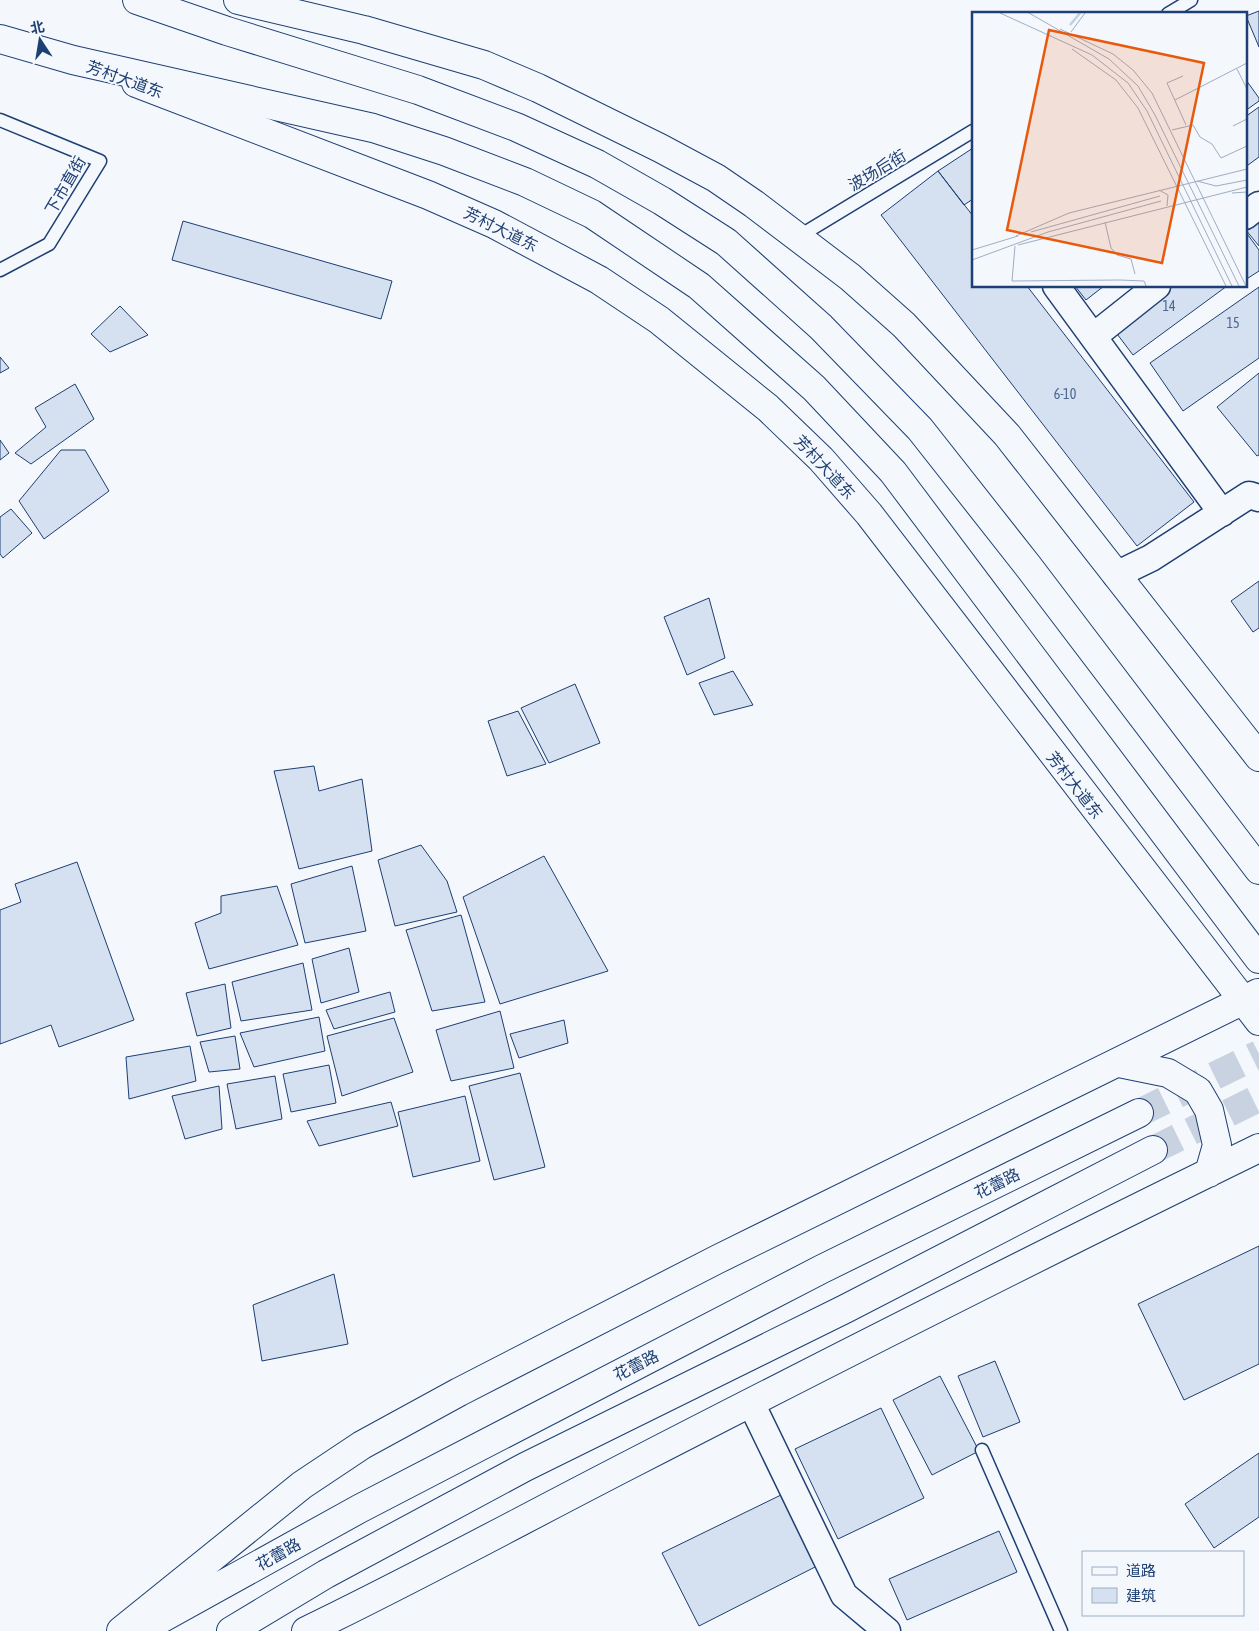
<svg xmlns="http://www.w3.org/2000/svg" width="1259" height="1631" viewBox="0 0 1259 1631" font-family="'Asap Condensed','Noto Sans SC',sans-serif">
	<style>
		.building { fill: #d5e0f0; stroke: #1d3f73 }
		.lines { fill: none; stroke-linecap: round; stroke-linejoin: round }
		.primary-tunnel { stroke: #c9d2e0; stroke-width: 28; stroke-dasharray: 28 14; stroke-linecap: butt }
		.service-casing { stroke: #1d3f73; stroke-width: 15 }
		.minor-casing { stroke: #1d3f73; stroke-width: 29 }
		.primary-casing { stroke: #1d3f73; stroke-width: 30 }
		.trunk-casing { stroke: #1d3f73; stroke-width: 30 }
		.service { stroke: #f4f7fb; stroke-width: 12 }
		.minor { stroke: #f4f7fb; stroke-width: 26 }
		.primary { stroke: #f4f7fb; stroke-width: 28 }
		.trunk { stroke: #f4f7fb; stroke-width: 28 }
		.labels { text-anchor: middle; stroke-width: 4; stroke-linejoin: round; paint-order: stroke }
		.number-label { font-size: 14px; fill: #4b6792 }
		.street-label { font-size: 16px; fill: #1d3f73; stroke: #f4f7fb }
		.inset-river { fill: none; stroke: #bed0e5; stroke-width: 2.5 }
		.inset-road { fill: none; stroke: #9eadc5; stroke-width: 1 }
		.view { fill: #e8590c; fill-opacity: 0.15; stroke: #e8590c; stroke-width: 2.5 }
		.inset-edge { fill: none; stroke: #1d3f73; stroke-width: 2.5 }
	</style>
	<rect width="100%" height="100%" fill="#f4f7fb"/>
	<path class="building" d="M1259,11v36l-13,-31z
		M1246,80l13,18v3l-14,10z
		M1259,107v50l-11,8 -3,-4v-44z
		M973,148v51l-9,6 -26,-34z
		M938,171l35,45v70h54l167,216 -57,44 -256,-331z
		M1259,213v33l-14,-17z
		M183,221l209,60 -11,38 -209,-59z
		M1245,231l14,19v21l-14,9z
		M1075,286h29l-18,14z
		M1166,286h61l-94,69 -22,-29z
		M1259,287v71l-76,53 -33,-48z
		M120,306l28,29 -38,17 -19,-18z
		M0,357l9,11 -9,5z
		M1259,373v82l-2,1 -40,-49z
		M75,384l19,35 -63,45 -16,-11 31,-26 -11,-19z
		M0,440l9,13 -9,7z
		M61,450h24l24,41 -65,48 -25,-38z
		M11,509l21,24 -29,25 -3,-4v-37z
		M1259,581v47l-6,4 -22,-31z
		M709,598l16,60 -38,17 -23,-58z
		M733,671l20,34 -39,10 -15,-32z
		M575,684l25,59 -51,20 -28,-55z
		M518,711l28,53 -39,12 -19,-55z
		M314,766l5,25 43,-12 10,72 -73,18 -25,-98z
		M421,845l26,36 10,31 -62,14 -17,-66z
		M544,856l64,115 -108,33 -37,-107z
		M77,862l57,158 -75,27 -8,-22 -51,19v-134l21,-8 -6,-18z
		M352,866l14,65 -61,12 -14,-59z
		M277,886l21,59 -89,24 -14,-46 26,-10v-17z
		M461,915l24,87 -53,9 -26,-81z
		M349,948l10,44 -38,11 -9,-44z
		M303,963l9,47 -71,11 -9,-39z
		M225,984l6,44 -34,8 -11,-43z
		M390,992l5,20 -61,17 -8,-19z
		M500,1011l14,57 -63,13 -15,-51z
		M319,1017l6,34 -71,16 -14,-34z
		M394,1018l19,54 -71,24 -15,-60z
		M564,1020l4,23 -49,15 -9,-24z
		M235,1036l5,33 -31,3 -9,-30z
		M190,1046l6,35 -67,18 -3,-42z
		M329,1065l7,38 -45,9 -8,-38z
		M520,1073l25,94 -51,13 -25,-94z
		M275,1076l7,43 -46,10 -9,-45z
		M219,1086l3,43 -37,10 -13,-43z
		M465,1096l15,65 -67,16 -15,-65z
		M391,1102l7,24 -79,20 -12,-25z
		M1259,1246v118l-75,36 -46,-96z
		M334,1274l14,70 -86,17 -9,-56z
		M995,1361l25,61 -37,15 -25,-61z
		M940,1376l39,75 -47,24 -39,-75z
		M881,1408l43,90 -86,41 -43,-90z
		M1259,1453v64l-45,31 -29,-44z
		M783,1494l36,71 -120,61 -37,-73z
		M999,1531l18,41 -110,48 -18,-41z"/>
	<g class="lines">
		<path class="primary-tunnel" d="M1139,1113l120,-59
			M1153,1150l106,-52"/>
		<g class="service-casing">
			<path id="service" d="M1168,14l23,-14
				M0,120l100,41 -51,83 -49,26
				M798,237l175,-106
				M982,1450l79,181"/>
		</g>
		<g class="minor-casing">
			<path id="minor" d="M1245,216l14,-11
				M1056,286l166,227
				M1094,336l63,-50
				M1116,575l35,-17 98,-63 10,3
				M751,1403l93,192 43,36"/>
		</g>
		<g class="primary-casing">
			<path id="primary" d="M238,0l126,30 120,35 54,23 122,60 56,30 38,26 96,73 54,48 103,110 252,322
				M136,83l292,112 66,29 105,56 60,40 109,88 53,51 48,55 390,507
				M1119,1063l49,10 30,18 11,19 8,35 -8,28
				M146,1627l213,-118 463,-240 317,-156
				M121,1631l181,-146 60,-40 97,-53 259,-133 540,-266
				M231,1631l95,-57 199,-107 320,-158 308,-159
				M306,1631c110,-53 216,-111 325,-167 208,-107 417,-213 628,-316"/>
		</g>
		<g class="trunk-casing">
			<path id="trunk" d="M137,0l90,31 191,59 98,37 81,37 65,37 64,41 95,85 99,102 108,137 231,304
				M0,39l73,21 300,68 71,23 81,31 67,32 107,72 115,102 79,84 366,487"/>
		</g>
		<use href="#service" class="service"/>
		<use href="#minor" class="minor"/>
		<use href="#primary" class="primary"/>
		<use href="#trunk" class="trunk"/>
	</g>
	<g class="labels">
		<g class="number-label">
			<text x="1169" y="311">14</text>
			<text x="1233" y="328">15</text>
			<text x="1065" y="399">6-10</text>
		</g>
		<g class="street-label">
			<text transform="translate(125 79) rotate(20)" y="6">芳村大道东</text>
			<text transform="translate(877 170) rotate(-31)" y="6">波场后街</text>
			<text transform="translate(65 185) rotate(-60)" y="6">下市直街</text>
			<text transform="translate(501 229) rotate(26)" y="6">芳村大道东</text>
			<text transform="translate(825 467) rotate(47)" y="6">芳村大道东</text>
			<text transform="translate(1075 785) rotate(52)" y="6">芳村大道东</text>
			<text transform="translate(997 1183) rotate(-26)" y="6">花蕾路</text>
			<text transform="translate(636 1365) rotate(-27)" y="6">花蕾路</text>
			<text transform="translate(278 1554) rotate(-29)" y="6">花蕾路</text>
		</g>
	</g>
	<g transform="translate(972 12)">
		<rect width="275" height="275" fill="#f4f7fb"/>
		<path class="inset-river" d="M98,13l10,-12"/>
		<path class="inset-road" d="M28,1l92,42 36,28 19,28 85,175M57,1l80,46 29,27 17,29 84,171M88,17l53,25 20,16 19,23 94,193M99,20l14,-19M100,37l44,31 22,28 88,178M265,57l10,20M211,64l-16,7 19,42M203,88l72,-37M261,114l14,-7M200,118l21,-5 7,12 12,7 9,14 26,-12M225,169l19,5 31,-6M187,178l9,5 -1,11M260,181l15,-1M133,210l6,26 6,7 14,4 4,15M59,220l129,-36M44,224l53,-23 178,-44M46,233l229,-58M43,234l-3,35 108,-1 24,1 2,5M0,238l46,-14M0,248l76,-28 113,-31"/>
		<path class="view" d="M77,18l155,33 -42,200 -155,-33z"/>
		<rect width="275" height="275" class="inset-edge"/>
	</g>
	<rect x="1082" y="1551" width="162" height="65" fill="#f4f7fb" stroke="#9eadc5"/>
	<rect x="1092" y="1567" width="25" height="8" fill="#f4f7fb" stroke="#9eadc5"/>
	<text x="1126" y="1576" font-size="15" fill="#1d3f73">道路</text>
	<rect x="1092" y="1588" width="25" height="15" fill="#d5e0f0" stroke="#9eadc5"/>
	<text x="1126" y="1601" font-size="15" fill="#1d3f73">建筑</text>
	<g transform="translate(40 40) rotate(348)" stroke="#f4f7fb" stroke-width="4" paint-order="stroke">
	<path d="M0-4L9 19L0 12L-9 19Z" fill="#1d3f73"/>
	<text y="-8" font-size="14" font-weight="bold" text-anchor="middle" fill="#1d3f73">北</text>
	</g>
</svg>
